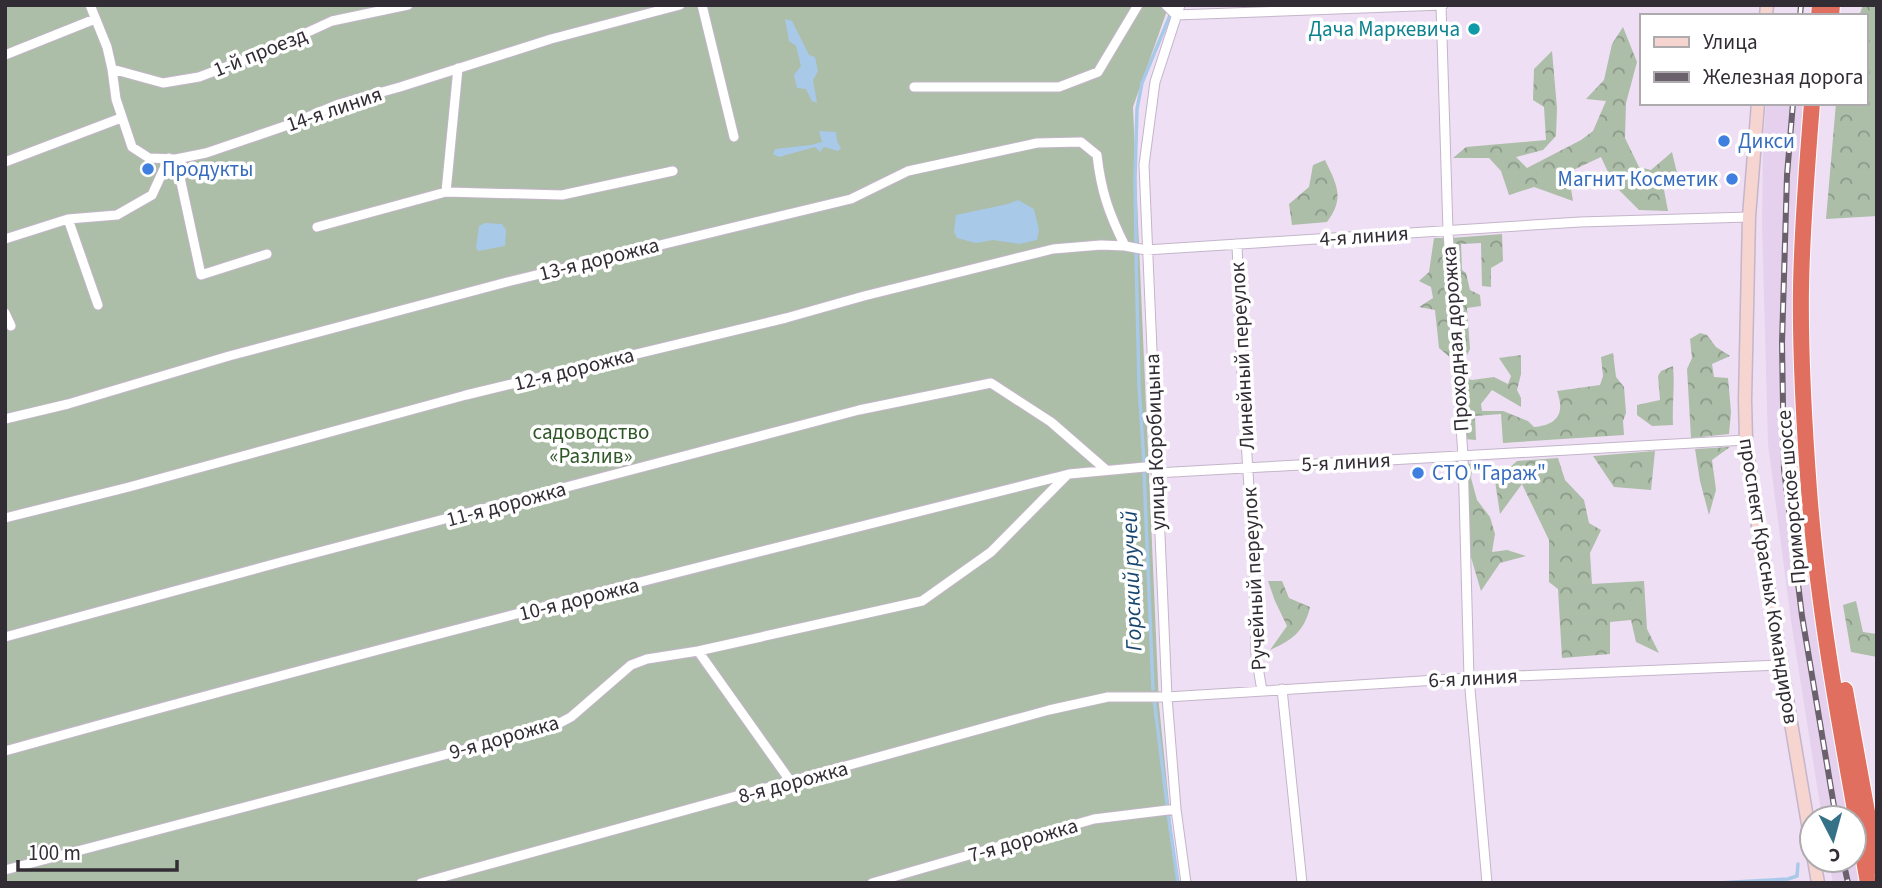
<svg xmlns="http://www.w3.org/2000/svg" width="1882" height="888" viewBox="0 0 1882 888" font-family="'Source Sans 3',sans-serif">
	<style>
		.built { fill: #e5d1ed }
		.forest { fill: url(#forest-crowns) }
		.garden { fill: #acbda8 }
		.water { fill: #a9c9e9 }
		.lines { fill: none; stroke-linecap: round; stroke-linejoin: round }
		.stream { stroke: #a9c9e9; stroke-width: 3.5 }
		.street-casing { stroke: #c4b5ca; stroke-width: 11 }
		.secondary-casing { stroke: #c4b5ca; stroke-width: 15 }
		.highway-casing { stroke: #fff; stroke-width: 18 }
		.street { stroke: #fff; stroke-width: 9 }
		.secondary { stroke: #f6d4cf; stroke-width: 12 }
		.highway { stroke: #e16f60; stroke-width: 16 }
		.rail-casing { stroke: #6a616d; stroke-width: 6 }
		.rail { stroke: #fff; stroke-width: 3.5; stroke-dasharray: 10; stroke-linecap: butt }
		.culture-dot { fill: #0f9aa8; stroke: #fff; stroke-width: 2.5 }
		.shop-dot { fill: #3f7fe0; stroke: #fff; stroke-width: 2.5 }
		.labels { text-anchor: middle; stroke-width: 7; stroke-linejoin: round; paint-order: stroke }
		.culture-label { font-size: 21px; fill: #0d838f; stroke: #fff; text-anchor: end }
		.street-label { font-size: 21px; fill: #322c34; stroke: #fff }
		.shop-label { font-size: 21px; fill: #366cbe; stroke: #fff; text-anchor: start }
		.park-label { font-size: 21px; fill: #305727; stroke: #fff }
		.water-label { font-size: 23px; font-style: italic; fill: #16466f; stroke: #fff }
	</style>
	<defs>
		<pattern id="forest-crowns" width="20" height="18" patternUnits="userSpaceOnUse" patternTransform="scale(1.75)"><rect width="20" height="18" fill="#acbda8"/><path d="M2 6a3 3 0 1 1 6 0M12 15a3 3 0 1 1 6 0" fill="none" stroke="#8d9a8a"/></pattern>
	</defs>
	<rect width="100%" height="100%" fill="#efdff5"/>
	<path class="built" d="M1766,103h41l-12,187 54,528h-27l-31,-197 -23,-177 -6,-219 1,-77z
		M1854,846l7,37h-28l-4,-23h25z"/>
	<path class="forest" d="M1863,5h14v211l-51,3 10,-116h30v-87h-7z
		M1623,27l14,35 -11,41 -1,35 14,29 12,3 21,-18 5,21 -13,17 4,21 -29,-1 -25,-25 -13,-28 -30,14 -1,12 3,18 -39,-14 -25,8 -8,-24 -12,-13h-36l13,-11 80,-7 -2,-33 -11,-7 1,-31 18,-18 5,57 -1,28 -13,14 -27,7 11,11 54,-28 12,-9 13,-30 -20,-2 18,-19 8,-36z
		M1325,160c12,25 20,38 2,62l-35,3 -3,-21 20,-17 4,-22z
		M1502,234l1,27 -12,7v19l-9,-1 -1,-43 -20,1 1,26 4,3 4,17 10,5 1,11 -14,2 3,41 -5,10h-5l-9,-121z
		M1434,238h10l8,121 -13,-11 -4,-38 -16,-3 14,-9 -2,-11 -12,-6 10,-9z
		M1700,333l7,2 9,12 14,9 -18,8 2,13 14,1 3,34 -2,22 -38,4 -4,-69 5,-11 -2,-19z
		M1613,353l3,24 8,10 2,26 -3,8 1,14 -121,8 -2,-29 -26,2 1,24 -12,-1 -3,-62 11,3 22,-3 14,7 3,-8 -12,-18 22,-3v19l-4,16 4,8v9l-29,-17 -11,14 1,7h21l25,10 6,6c24,-2 31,-14 23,-36l43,-6 3,-9 -2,-19z
		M1673,366c2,20 -1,39 0,59l-21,1 -15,-11v-10l23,-5 -2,-24 3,-5z
		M1730,447l-18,13 4,30 -7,25 -9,-34 -5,-32z
		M1655,451l-4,39 -37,-3 -21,-31z
		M1558,458l7,22 19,20 5,23 12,7 -11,23 2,31 52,-3 3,48 12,24 -23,-11 -5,-22 -21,2v32l-48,4 -4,-69 -9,-7v-42l-27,-56 -22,30 -5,-33 22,-20z
		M1473,463l-2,15 6,22 13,17 5,17 -3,18 15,-2 19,6 -26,7 -19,28 -11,-37 -3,-90z
		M1268,581h14l7,17 21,9c-5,24 -19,34 -40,43l17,-24 -12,-25z
		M1856,601l7,31 14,2v23l-26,-5 -8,-47z"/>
	<path class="garden" d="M5,5h1164l-36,102 26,598 18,178h-1172z"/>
	<path class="water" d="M785,19l7,2 17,34 6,2 3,14 -5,9 4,23 -5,-2 -6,-12 -9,-1 -3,-13 7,-9 -5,-20 -7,-5z
		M819,131l17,1 1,9 4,7 -3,3 -14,-4 -4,5 -5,-5 -36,10 -6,-3 2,-5 36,-4 11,-3z
		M1018,200l16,9 5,21 -2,10 -18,4 -26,-4 -17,3 -19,-5 -3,-6 2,-17 52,-11z
		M485,223l17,1 4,6 -1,16 -27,5 -2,-3 3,-22z"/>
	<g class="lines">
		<path class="stream" d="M1136,243l-1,-64 2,-70 5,-26 29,-70
			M1136,252l3,134 5,76
			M1144,472l9,217
			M1154,699l13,105
			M1168,813l10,70
			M1717,883l71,-4 9,-3 1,-12"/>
		<g class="street-casing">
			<path id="street" d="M90,5l17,42 5,22 4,30 16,48 17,11 27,1 30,-6 85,-29 48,-20 61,-17 151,-48 129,-34
				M702,5l32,132
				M1166,5l10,10 267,-10
				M1180,5l-25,77 -11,83 23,532 9,112 10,74
				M1441,5l7,226 15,225 6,222 18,205
				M5,55l90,-36
				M112,69l51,14 36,-6 61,-23 72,-33 76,-16
				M914,87h145l39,-15 40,-67
				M176,159l25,116 66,-21
				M5,162l116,-44
				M446,192l12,-124
				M68,219l30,86
				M317,227l129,-35 116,3 111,-24
				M5,239l63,-20 49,-4 35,-20 17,-37
				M1237,244l5,132 12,192 2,87 6,36
				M5,313l6,13
				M5,419l63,-15 161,-48 278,-74 344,-83 57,-28 129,-28 44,-1 16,13c4,36 12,59 28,91
				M1156,473l590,-33
				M5,518l124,-31 337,-92 320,-77 78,-22 189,-47 48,-4 24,1 21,4 434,-28 169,-5
				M5,637l276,-75 578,-152 132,-27 60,39 54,47
				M698,651l93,131
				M1282,689l20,194
				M5,751c353,-99 709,-188 1064,-277l87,-8
				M5,870l549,-144 17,-9 60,-52 16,-6 51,-8 224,-50 69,-49 76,-77
				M421,883l628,-173 59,-13h59l302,-19 311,-13
				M872,883l222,-64 82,-10"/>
		</g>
		<g class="secondary-casing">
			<path id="secondary" d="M1766,16l1,-11
				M1758,103l-9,114 -4,183 1,40 7,56 59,352
				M1814,860l4,23"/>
		</g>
		<g class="highway-casing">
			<path id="highway" d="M1819,16l1,-11
				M1831,16l1,-11
				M1812,103c-5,62 -10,124 -11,185 -1,67 3,135 8,202 10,132 36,262 59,393
				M1845,690l32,177"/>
		</g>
		<use href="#street" class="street"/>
		<use href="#secondary" class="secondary"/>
		<use href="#highway" class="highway"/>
		<g class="rail-casing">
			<path id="rail" d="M1800,16l1,-11
				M1793,103l-6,72 -5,168 2,126 18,147 34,202
				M1843,860l5,23"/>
		</g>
		<use href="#rail" class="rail"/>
	</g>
	<circle class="culture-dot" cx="1474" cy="29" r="7"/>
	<g class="shop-dot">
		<circle cx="1724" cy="141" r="7"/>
		<circle cx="148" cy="169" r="7"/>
		<circle cx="1732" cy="179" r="7"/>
		<circle cx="1418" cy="473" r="7"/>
	</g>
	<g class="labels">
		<g class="culture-label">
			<text x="1460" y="36">Дача Маркевича</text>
		</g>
		<g class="street-label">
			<text transform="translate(260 52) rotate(-22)" y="7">1-й проезд</text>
			<text transform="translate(334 109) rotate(-19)" y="7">14-я линия</text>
			<text transform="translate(1364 236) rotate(-4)" y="7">4-я линия</text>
			<text transform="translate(599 259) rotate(-14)" y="7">13-я дорожка</text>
			<text transform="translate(1455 339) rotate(-94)" y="7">Проходная дорожка</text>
			<text transform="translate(1242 356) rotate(-93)" y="7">Линейный переулок</text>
			<text transform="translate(574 369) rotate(-14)" y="7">12-я дорожка</text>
			<text transform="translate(1155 442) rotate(-92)" y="7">улица Коробицына</text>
			<text transform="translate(1346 462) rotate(-3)" y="7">5-я линия</text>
			<text transform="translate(1791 497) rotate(-95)" y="7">Приморское шоссе</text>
			<text transform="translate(506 504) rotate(-15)" y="7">11-я дорожка</text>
			<text transform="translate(1254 579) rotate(-93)" y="7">Ручейный переулок</text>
			<text transform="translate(1769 581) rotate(81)" y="7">проспект Красных Командиров</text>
			<text transform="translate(579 599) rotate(-14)" y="7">10-я дорожка</text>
			<text transform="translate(1473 678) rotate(-3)" y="7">6-я линия</text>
			<text transform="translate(504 737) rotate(-16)" y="7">9-я дорожка</text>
			<text transform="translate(793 782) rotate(-15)" y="7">8-я дорожка</text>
			<text transform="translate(1023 840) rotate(-16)" y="7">7-я дорожка</text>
		</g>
		<g class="shop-label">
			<text x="1738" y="148">Дикси</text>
			<text x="162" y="176">Продукты</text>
			<text x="1718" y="186" text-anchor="end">Магнит Косметик</text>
			<text x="1432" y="480">СТО "Гараж"</text>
		</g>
		<g class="park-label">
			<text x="591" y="439">садоводство<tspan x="591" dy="24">«Разлив»</tspan></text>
		</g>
		<g class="water-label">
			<text transform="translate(1131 581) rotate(-92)" y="8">Горский ручей</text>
		</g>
	</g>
	<rect width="1882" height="888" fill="none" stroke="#322c34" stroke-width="14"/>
	<rect x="1640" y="14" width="228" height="91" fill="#ffffff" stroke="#adabae" stroke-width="2"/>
	<rect x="1654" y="37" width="35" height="10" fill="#f6d4cf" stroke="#adabae" stroke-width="2"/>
	<text x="1703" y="49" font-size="21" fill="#322c34">Улица</text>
	<rect x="1654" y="72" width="35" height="10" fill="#6a616d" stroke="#adabae" stroke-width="2"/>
	<text x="1703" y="84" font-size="21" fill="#322c34">Железная дорога</text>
	<g transform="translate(1833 839) rotate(174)"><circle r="33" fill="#ffffff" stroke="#adabae" stroke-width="2"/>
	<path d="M0-5L12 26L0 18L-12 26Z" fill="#357288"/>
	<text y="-10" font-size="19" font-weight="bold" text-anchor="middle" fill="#322c34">С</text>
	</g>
	<path d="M18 860v10h159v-10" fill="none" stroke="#322c34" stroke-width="3.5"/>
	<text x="28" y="860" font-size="21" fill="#322c34" stroke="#ffffff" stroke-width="5" paint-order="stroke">100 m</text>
</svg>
